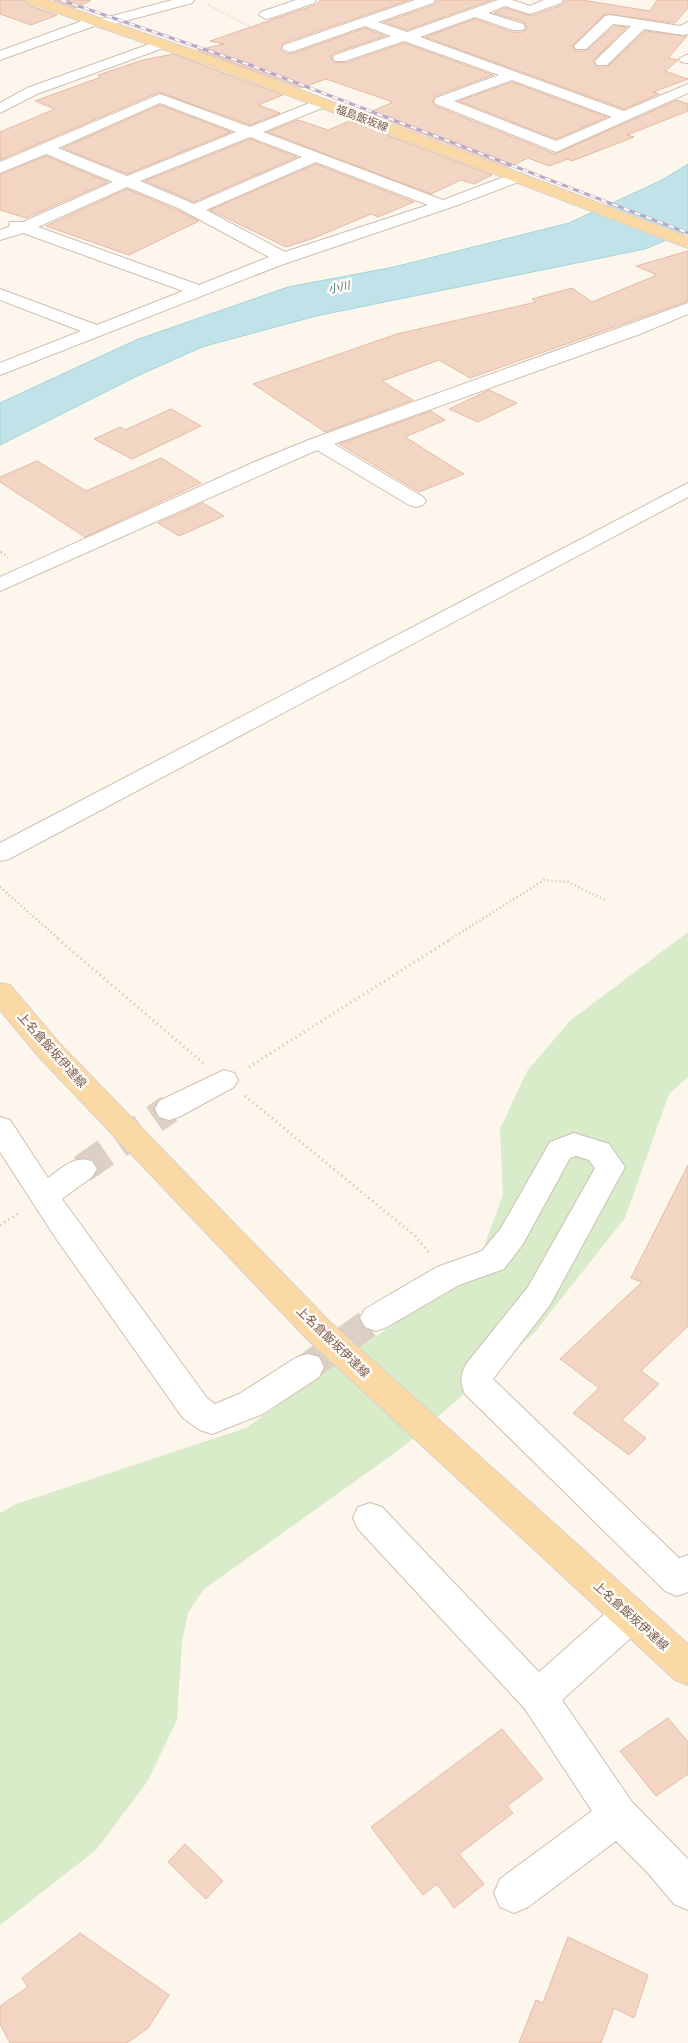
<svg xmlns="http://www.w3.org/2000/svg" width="688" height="2043" viewBox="0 0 688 2043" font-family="'Nunito Sans','Noto Sans JP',sans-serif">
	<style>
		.green { fill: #d8ecc9 }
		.water { fill: #bfe3e8; stroke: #a5d3da }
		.building { fill: #f3d5c3; stroke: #e6bba3 }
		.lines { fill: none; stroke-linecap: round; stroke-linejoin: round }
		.minor-tunnel { stroke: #dcd0c4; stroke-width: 29; stroke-dasharray: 29 15; stroke-linecap: butt }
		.minor-casing { stroke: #d1beb0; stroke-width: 2 }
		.primary-casing { stroke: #dad1cd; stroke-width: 2 }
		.path-far2 { stroke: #d9b8a5; stroke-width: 2; stroke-dasharray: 0.5 2; stroke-linecap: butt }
		.path-far1 { stroke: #d9b8a5; stroke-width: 2.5; stroke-dasharray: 1 3; stroke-linecap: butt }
		.path { stroke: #d9b8a5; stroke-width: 3; stroke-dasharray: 1 4; stroke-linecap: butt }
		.minor { fill: #fff; fill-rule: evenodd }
		.primary { fill: #fbd9a5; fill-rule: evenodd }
		.rail-casing { stroke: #b9a8c9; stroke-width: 3 }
		.rail { stroke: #fffaf3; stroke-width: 2; stroke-dasharray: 6; stroke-linecap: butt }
		.labels { text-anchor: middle; stroke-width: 5; stroke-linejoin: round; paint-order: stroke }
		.far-street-label { font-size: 11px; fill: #7a5c4d; stroke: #fffaf3 }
		.far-water-label { font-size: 11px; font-style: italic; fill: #437c86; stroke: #fffaf3 }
		.street-label { font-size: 12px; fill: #7a5c4d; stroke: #fffaf3 }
	</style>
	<rect width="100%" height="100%" fill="#fdf6ec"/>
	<path class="green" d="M688,932v145l-19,17 -44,124 -91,115 -131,114 -200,143 -15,23 -6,28 -5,79 -30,62 -51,68 -96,75v-412l16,-9 230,-76 231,-163 26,-70 -3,-66 27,-58 44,-51z"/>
	<path class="water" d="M688,164v67l-43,18 -329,67 -114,31 -67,30 -135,68v-42l136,-63 152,-53 106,-20 175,-44 93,-43z"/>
	<path class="building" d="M0,0h25l3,5 29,10 -26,10 -31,-11z
		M53,0h37v1l-15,7z
		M321,0h88l-126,43 -2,7 7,4 6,-1 71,-25 20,8 -51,17 -3,4 2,5 13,1 58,-20 89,32 -58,21 -3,6 3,4 120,48 122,-54 11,4v7l-61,24 7,2 -62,24 -4,-2 -19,7 -21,-8 -19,9 -141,-54 25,-11 -67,-23 -25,9 -103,-38 26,-6 -14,-3 105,-36z
		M437,0h55l-85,30 -23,-8 50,-17z
		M565,0h17l68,11 7,-11h31v8l-13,15 -70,-9 -33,32 4,5h10l28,-25 13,1 -34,34 4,6h10l38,-36 42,5 -19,22 10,2 -13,11 23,8 -35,13 6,2 -35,15 -199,-72 50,-18 37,13h11l4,-4 -3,-6 -30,-9 11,-5 26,8 31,-11z
		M173,54l110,41 -25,10 22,8 -30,12 -91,-33 -159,68v-28l55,-23 -20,-8 66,-24 -3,-2 45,-15z
		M512,82l95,35 -51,22 -97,-38z
		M160,105l71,27 -104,42 -64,-26z
		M298,120l30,10 22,-9 142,54 -18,9 -13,-4 -30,14 -163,-62z
		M250,139l47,18 -103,45 -49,-21z
		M46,156l62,26 -82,36 -26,-8v-35z
		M316,164l98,38 -36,15 -7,-3 -57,24 -28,9 -76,-37z
		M127,189l50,21 22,11 -70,34 -83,-29z
		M688,251v50l-218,77 -31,-18 -57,21 31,19 -88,32 -72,-48 144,-50 139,-32 -4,-3 40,-11 20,14 65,-27 -21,-9z
		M489,390l28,13 -39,19 -29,-13z
		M171,409l30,17 -69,33 -38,-20 26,-12 5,3z
		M431,411l14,9 -40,17 59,37 -45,18 -80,-48z
		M161,458l40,25 -116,54 -85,-55v-5l37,-16 49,30z
		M203,503l21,13 -45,20 -21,-13z
		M688,1165v161l-47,45 18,13 -37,36 24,18 -17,17 -56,-42 26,-25 -39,-29 82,-77 -11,-4z
		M668,1718l20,24v32l-32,22 -36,-45z
		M502,1729l41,50 -36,27 6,7 -54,41 25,30 -30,24 -17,-24 -14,11 -52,-68z
		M185,1844l38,37 -17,18 -38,-37z
		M80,1933l89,62 -21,33 -21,15h-117l-10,-19v-18l28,-19 -6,-9z
		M568,1937l80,38 -14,43 -20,-10 -13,35h-82l17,-43 7,3z"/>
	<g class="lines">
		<path class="minor-tunnel" d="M82,1169l87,-60
			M308,1367l68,-49"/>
		<g class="minor-casing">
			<path id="minor" d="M172,0h22l-2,3 -85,23 -10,-1 -97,35v-9l90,-33 11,1z
				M296,0h20l-2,3 -43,15 -5,1 -7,-4 2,-3z
				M415,0h20l-2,3 -55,19 29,10 91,-32h14l18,6 14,-6h19l-2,3 -31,11 -25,-8 -17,7 35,11 2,3 -2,3h-10l-38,-13 -55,20 204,74 64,-27v9l-132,59 -120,-48 -2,-3 2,-3 63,-23 -95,-34 -59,20h-10l-2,-3 2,-3 56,-19 -26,-10 -71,25 -5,1 -7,-4 2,-3zM512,80l100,37 -56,24 -102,-40z
				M610,15l70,11 8,-4v12l-5,1 -39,-6 -37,36h-10l-2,-3 2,-3 34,-33 -18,-2 -27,25h-10l-2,-3 31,-30z
				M161,40l5,1 2,3 -2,3 -129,47 -37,19v-10l27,-15z
				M686,55h2v8l-7,-1 -2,-3z
				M160,94l90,33 67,-27h10l2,3 -2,3 -64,26 180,68 66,-25h12l2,3 -2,3 -66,25 -174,59 -281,110v-12l81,-32 -81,-31v-11l97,36 86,-34 -160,-58 -23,7v-10l9,-3 1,-5h13l90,-40 -67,-28 -46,19v-11zM160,103l76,29 -109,44 -69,-28zM250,137l52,20 -108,47 -54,-23zM316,162l112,43 -143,47 -79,-42zM127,187l51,21 91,49 -70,28 -161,-58z
				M688,303v11l-48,20 -306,110 89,53 3,4 -3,4 -7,2 -7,-2 -92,-55 -317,141v-14l252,-114 59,-24z
				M688,483v14l-679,362 -9,2v-18z
				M224,1070l10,3 4,7 -4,7 -55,30 -10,3 -10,-3 -4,-8 4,-8z
				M0,1117l10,3 38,58c15,-11 26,-23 44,-17l5,8 -5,8 -30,22 145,199 8,6 24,-10 58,-37 11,-3 11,3 5,10 -5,10 -56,37 -51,20 -12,-4 -17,-12 -128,-181 -55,-85z
				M574,1133l35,11 16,23 -75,138 -57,74 186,179 9,-3v37l-11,4 -12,-5 -200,-197c-5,-12 -5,-18 1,-30l62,-77 67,-119 -6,-8 -13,-4 -6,2 -47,86 -19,25 -45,16 -72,42 -11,4 -11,-4 -5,-9 5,-9 72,-42 45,-16 19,-23 49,-86z
				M370,1503l12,4 157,165 78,-69 13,-4 13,4 5,12 -5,12 -81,73 70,102 56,57v51l-14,-6 -26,-31 -32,-32 -88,66 -14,6 -14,-6 -6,-14 6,-14 92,-68 -67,-102 -167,-180 -5,-11 5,-11z"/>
		</g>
		<g class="primary-casing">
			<path id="primary" d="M27,0h20l172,59 469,178v11l-479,-183 -180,-62z
				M0,983l10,2 50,59 269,277 359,323v41l-13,-5 -368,-341 -267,-281 -40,-48z"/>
		</g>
		<path class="path-far2" d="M208,5l41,21
			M0,551l2,2"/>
		<path class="path-far1" d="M1,552l7,5
			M0,887l60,53
			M449,940l95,-60 24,2 37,18"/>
		<path class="path" d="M58,939l145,124
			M249,1067l202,-128
			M245,1096l170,140 15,18
			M0,1225l21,-13"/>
		<use href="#minor" class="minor"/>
		<use href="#primary" class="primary"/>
		<g class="rail-casing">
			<path id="rail" d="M61,0l189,65 438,168"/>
		</g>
		<use href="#rail" class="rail"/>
	</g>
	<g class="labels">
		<g class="far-street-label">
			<text transform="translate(362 118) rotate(21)" y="4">福島飯坂線</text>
		</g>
		<g class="far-water-label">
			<text transform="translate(339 287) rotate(-12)" y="4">小川</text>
		</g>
		<g class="street-label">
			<text transform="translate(52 1050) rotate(48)" y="4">上名倉飯坂伊達線</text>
			<text transform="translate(333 1342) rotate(44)" y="4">上名倉飯坂伊達線</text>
			<text transform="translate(631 1616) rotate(42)" y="4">上名倉飯坂伊達線</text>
		</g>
	</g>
</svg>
